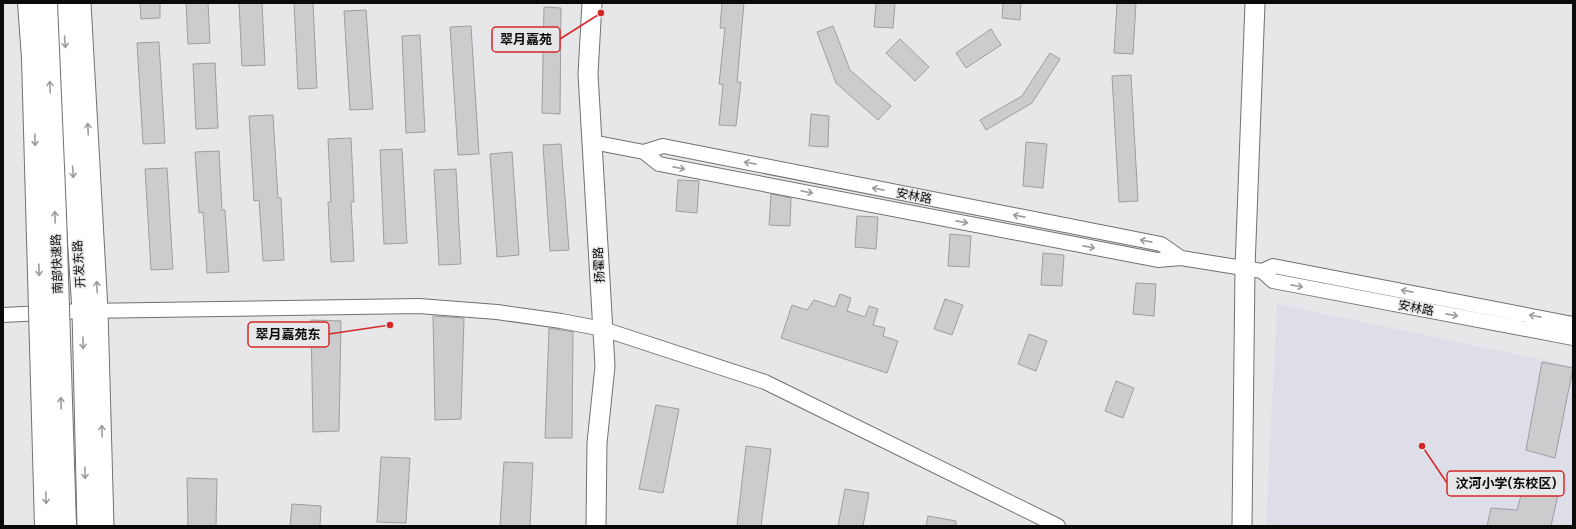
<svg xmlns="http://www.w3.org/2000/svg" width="1576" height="529" viewBox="0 0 1576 529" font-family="Figtree,'Noto Sans SC',sans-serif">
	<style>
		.built { fill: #dedee9 }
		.building { fill: #cccccf; stroke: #9e9ea1 }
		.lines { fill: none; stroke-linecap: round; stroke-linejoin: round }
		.street-casing { stroke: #717174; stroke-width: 16 }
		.secondary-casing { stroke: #717174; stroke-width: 21 }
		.street { stroke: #fff; stroke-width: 14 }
		.secondary { stroke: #fff; stroke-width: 19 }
		.highway-bridge-casing { stroke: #717174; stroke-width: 24; stroke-linecap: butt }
		.highway-bridge { stroke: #fff; stroke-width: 22 }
		.oneway { stroke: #9d9d9e }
		.labels { text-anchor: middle; stroke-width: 3; stroke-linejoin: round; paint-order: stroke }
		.street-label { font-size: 12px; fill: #0b0b0c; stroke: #e7e7ea }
		.leader { fill: none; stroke: #d62828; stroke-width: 1.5 }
		.callout-dot { fill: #d62828; stroke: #e7e7ea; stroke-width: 1.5 }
		.callout { fill: #e7e7ea; stroke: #d62828; stroke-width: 1.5 }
		.callout-label { font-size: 13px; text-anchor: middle; font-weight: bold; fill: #0b0b0c }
	</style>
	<rect width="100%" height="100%" fill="#e7e7ea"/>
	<path class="built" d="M1277,304l296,62v160h-307z"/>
	<path class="building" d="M140,3h20v15l-19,1z
		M186,3h22l2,40 -22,1z
		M239,3h23l3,62 -23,1z
		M294,3h19l4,85 -19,1z
		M722,3h22l-7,79h4l-5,44 -17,-1 4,-40 -4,-1 6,-56h-5z
		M876,3h19l-2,25 -19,-1z
		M1003,3h18l-1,17 -18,-2z
		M1117,3h19l-3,51 -19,-1z
		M544,7l17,1 -1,106 -18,-1z
		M366,10l7,99 -23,1 -6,-99z
		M471,26l8,128 -21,1 -8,-128z
		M833,26l17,44 41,36 -13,14 -42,-37 -19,-51z
		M991,29l10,16 -35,23 -10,-15z
		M420,35l5,97 -19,1 -4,-97z
		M900,39l29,28 -14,14 -29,-28z
		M159,42l6,101 -22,1 -6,-101z
		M1050,53l10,6 -28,44 -46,27 -6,-10 42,-24z
		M215,63l3,65 -22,1 -3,-65z
		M1131,75l7,126 -19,1 -7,-126z
		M811,114l18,2 -1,31 -19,-1z
		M273,115l5,83h3l3,62 -21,1 -4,-61 -5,1 -5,-85z
		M351,138l3,64h-3l3,59 -23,1 -3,-60h3l-3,-63z
		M1026,142l21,2 -4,44 -20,-2z
		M561,144l8,106 -19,1 -7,-106z
		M402,149l5,94 -23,1 -4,-94z
		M219,151l3,59h3l4,62 -22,1 -4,-61 -4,1 -4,-61z
		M512,152l7,103 -22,2 -7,-103z
		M167,168l6,101 -22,1 -6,-101z
		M456,169l5,95 -22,1 -5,-95z
		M678,180l21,1 -2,32 -21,-2z
		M771,194l20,4 -1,28 -21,-1z
		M857,216l21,1 -2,32 -21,-2z
		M950,234l21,2 -2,31 -21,-1z
		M1043,253l21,2 -2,31 -21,-1z
		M1136,283l20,1 -2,32 -21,-2z
		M840,294l11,4 -4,13 18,6 4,-11 9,3 -5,16 12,3 -2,8 15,5 -11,32 -106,-35 11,-33 15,5 7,-10 21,7z
		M945,299l18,6 -11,30 -18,-6z
		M433,316l31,2 -3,101 -26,1z
		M311,320l30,1 -2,110 -26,1z
		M549,328l24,4 -1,106h-27z
		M1029,334l18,7 -11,30 -18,-7z
		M1542,362l31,6 -18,90 -29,-8z
		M1116,381l18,7 -11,30 -18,-7z
		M656,405l23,4 -16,84 -24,-4z
		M746,446l25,3 -10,77h-24z
		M381,457l29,1 -4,65 -29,-1z
		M504,462l29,1 -3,63h-30z
		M1527,473l34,8 -10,45h-64l4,-18 26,2z
		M187,478l30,1 -1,47h-28z
		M845,489l24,4 -6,33h-25z
		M292,504l29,2 -1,20h-30z
		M928,516l28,5v5h-30z"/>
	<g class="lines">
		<g class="street-casing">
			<path id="street" d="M592,142l52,10 15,12 499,96 23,-2 81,13 11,10 300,57
				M644,152l19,-6 498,98 20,14
				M1262,271l11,-5 300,58
				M3,315l79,-4 337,-5 78,6 64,9 42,8 162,53 293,144"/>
		</g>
		<g class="secondary-casing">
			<path id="secondary" d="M62,3l20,308 5,215
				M81,3l17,307 6,216
				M592,3l-4,71 17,292 -8,77 -1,83
				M1242,526l3,-258 10,-265"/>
		</g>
		<use href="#street" class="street"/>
		<use href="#secondary" class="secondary"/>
		<g class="highway-bridge-casing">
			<path id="highway-bridge" d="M29,3l4,55 13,468
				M46,3l9,211 10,312"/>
		</g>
		<use href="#highway-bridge" class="highway-bridge"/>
	</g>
	<defs><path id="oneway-shaft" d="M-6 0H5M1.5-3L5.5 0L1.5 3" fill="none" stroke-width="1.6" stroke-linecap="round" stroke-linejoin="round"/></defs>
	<g class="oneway">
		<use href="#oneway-shaft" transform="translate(65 42) rotate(86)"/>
		<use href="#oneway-shaft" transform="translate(50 87) rotate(-93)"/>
		<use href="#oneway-shaft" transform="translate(88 129) rotate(-93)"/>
		<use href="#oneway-shaft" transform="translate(35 140) rotate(88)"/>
		<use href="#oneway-shaft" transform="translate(750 163) rotate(-169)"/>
		<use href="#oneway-shaft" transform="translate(679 168) rotate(11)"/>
		<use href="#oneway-shaft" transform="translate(73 172) rotate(86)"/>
		<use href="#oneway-shaft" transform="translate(878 189) rotate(-169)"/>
		<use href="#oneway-shaft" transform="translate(807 192) rotate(11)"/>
		<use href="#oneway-shaft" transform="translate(1019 216) rotate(-169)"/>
		<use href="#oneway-shaft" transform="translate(55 217) rotate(-92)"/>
		<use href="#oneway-shaft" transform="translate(962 222) rotate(11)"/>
		<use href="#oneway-shaft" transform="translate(1146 241) rotate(-169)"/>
		<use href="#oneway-shaft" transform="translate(1089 247) rotate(11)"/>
		<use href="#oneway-shaft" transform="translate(39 270) rotate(88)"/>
		<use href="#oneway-shaft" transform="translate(1297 286) rotate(11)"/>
		<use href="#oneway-shaft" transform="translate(97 287) rotate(-93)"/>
		<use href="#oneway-shaft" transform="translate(1407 291) rotate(-169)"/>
		<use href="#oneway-shaft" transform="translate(1452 315) rotate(11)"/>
		<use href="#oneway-shaft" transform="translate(1535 316) rotate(-169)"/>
		<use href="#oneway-shaft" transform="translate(83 343) rotate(89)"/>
		<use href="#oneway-shaft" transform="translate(61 403) rotate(-92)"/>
		<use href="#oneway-shaft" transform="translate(102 431) rotate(-92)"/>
		<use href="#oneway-shaft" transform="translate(85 473) rotate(89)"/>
		<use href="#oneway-shaft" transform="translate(46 498) rotate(88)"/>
	</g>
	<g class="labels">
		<g class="street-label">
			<text transform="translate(914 196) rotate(11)" y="4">安林路</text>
			<text transform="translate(57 264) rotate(-92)" y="4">南部快速路</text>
			<text transform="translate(79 264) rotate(-94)" y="4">开发东路</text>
			<text transform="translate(599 265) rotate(-93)" y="4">扬霍路</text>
			<text transform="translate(1416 308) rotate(11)" y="4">安林路</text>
		</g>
	</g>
	<path class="leader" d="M601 13L560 39M390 325L329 334M1422 446L1447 483"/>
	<g class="callout-dot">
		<circle cx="601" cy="13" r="4"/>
		<circle cx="390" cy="325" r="4"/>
		<circle cx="1422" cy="446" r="4"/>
	</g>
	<g class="callout">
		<rect x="492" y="27" width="68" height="25" rx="4"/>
		<rect x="248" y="322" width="81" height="25" rx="4"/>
		<rect x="1447" y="471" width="117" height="25" rx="4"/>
	</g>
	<g class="callout-label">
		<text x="526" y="44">翠月嘉苑</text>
		<text x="288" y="339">翠月嘉苑东</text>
		<text x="1506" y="488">汶河小学(东校区)</text>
	</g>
	<rect width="1576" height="529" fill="none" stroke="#0b0b0c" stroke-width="8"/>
</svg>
